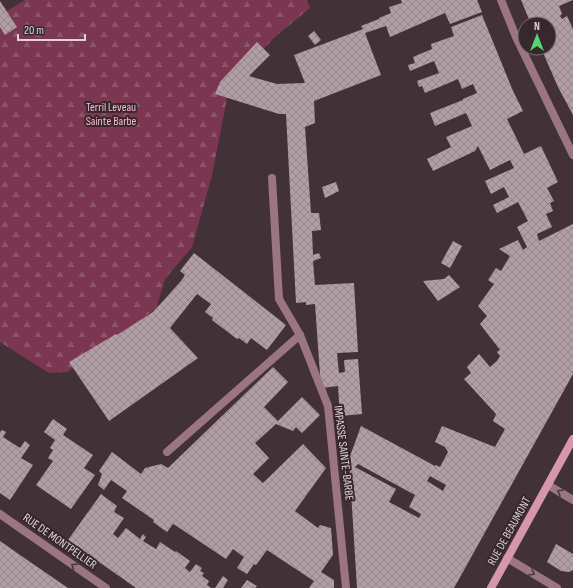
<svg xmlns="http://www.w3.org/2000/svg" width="573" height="588" viewBox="0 0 573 588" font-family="'Sofia Sans Condensed',sans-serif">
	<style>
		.forest { fill: url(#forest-firs) }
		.building { fill: url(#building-cross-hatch); fill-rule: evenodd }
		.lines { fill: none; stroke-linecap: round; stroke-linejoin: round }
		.service { stroke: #9b7581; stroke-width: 8 }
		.minor { stroke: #9b7581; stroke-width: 8 }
		.secondary { stroke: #d497ab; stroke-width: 8 }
		.oneway { stroke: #4b373e }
		.labels { text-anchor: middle; stroke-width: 4; stroke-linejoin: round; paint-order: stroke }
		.park-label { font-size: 12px; fill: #feb8ce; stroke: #37282d }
		.street-label { font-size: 12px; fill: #dfd4d7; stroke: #37282d }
	</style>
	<defs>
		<pattern id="forest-firs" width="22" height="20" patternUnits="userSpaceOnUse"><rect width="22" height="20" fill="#7b3751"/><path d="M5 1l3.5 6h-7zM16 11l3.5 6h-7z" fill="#8d5369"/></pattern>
		<pattern id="building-cross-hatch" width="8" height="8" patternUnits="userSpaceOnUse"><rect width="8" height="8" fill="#b19ea4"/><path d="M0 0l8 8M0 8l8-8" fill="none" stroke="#96868b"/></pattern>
	</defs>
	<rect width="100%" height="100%" fill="#423237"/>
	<path class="forest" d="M25,0h282l3,8 -34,28 -46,47 -18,92 -20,72 -27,32 -9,30 -89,63 -18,1 -49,-31v-327z"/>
	<path class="building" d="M401,0h76l5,12 -32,12 -5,-11 -55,24 -4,-11 -21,7 16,42 -67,26 1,22 -10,4 6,86h8l2,17 -9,1 1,24 6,-2 2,5 -8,3 2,24 39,-2 4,69 -21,1 2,20 6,-1 -1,-12 14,-1 4,55 -22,2 -2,-30 -17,2 -6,-84 -9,1v-3l-10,1 -10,-189h-7l-64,-20 5,-12 37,-40 13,13 -21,21 28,8 28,-1 -11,-28 69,-26 -2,-3 18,-7v-1l12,-5 -2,-6 13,-4z
		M521,0h52l-14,6 3,8 -2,2 2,3 5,-3 6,13v86l-15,-28 -17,-39h8v-24h-18z
		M0,1l17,26 -12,8 -5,-8z
		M482,15l31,76 10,20 -16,8 17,35 17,-8 17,36 -11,6 7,13 -4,2 3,8 -7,3 6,13 -15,7 2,7 34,-17v150l-119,214h-97l-8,-129 12,-33 74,40 1,-1 4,2 8,-15 -3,-5 -10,-5 7,-16 53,21 10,-18 -12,-8 3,-7 -32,-35 7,-6 -4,-6 12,-13 11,13 7,-6 3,-5 -3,-4 3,-2 -20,-26 7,-8 -9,-10 16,-22 -6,-4 8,-12 5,3 9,-15 -11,-7 19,-9 5,10 4,-3 -10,-20 11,-6 -10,-19 -21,11 -4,-8 16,-8 -5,-10 -13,7 -6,-13 29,-13 -4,-8 -20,10 -12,-24 -3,5 -42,20 -6,-12 24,-12 -5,-10 26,-11 -6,-13 -31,13 -5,-13 33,-13v-1l14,-6 -4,-9 -11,5 -4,-10 -33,14 -3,-7 -3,1 -2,-6 22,-8 -5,-12 -24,10 -2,-6 7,-2 -2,-6 19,-8 -1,-5 23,-8 -3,-9zM358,464l57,31 -6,12 12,7 -2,4 -30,-16 7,-13 -41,-22zM430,476l16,9 -3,6 -16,-10z
		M314,31l7,9 -6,5 -7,-9z
		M336,182l3,9 -14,7 -3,-11z
		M453,241l9,5 -12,22 -9,-5z
		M194,253l92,72 -19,25 -16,-12 -4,6 -8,-6 -2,1 -25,-19 1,-2 -8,-6 6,-8 -14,-10 -27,34 28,30 -89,63 -40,-59 47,-28 1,1 36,-23 28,-31 4,-6 -5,-4z
		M449,275l11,12 -22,14 -15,-20 21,-2z
		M273,367l15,15 -24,25 14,14 24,-24 18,18 -18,18 -6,-6 -3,4 -17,-7 -21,19 14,15 -16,16 10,9 40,-39 23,24 -31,43 23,17 2,-3 11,3 2,27 -12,17 13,8v8h-25l5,-7 -47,-31 -11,15 -2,-1 -7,10 -10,-6 7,-11 -11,-8 -7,10 -51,-34 -2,-1 -6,8 -14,-10 1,-2 -32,-22 5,-7 -16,-11 -7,10 -6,-5 4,-11 -3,-3 13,-19 29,22 4,-6 16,-4 7,4z
		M53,419l14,10 -4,6 30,20 -9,13 11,7 -24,34 -35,-24 17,-24 -5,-3 5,-8 -3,-2 5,-8 -11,-8z
		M2,430l4,2 -3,5 17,11 5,-7 5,4 -9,13 12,7 -23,35 -10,-7v-61z
		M101,494l16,12 -3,6 10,6 -11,16 5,4 8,-10 14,11 3,-5 3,3 -3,4 13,8 4,-7 15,10 1,-1 14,10 -5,7 5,4 6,-8 6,4 -2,3 4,2 -2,3 7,5 -2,4 4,3h-75l-68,-48z
		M0,541l20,14 48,33h-68z
		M556,544l17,10v16l-4,2 -8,-1 -14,-9z
		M223,576l5,4 -5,8h-8z
		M247,580l10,6 -2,2h-14z"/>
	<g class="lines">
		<path class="service" d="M272,178l7,121 21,36"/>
		<path class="minor" d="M501,0l15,37 57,118
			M167,452l133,-117 28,71 18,182
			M548,485l25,15
			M0,514l106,74
			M507,558l50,30"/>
		<path class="secondary" d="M491,588l82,-149"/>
	</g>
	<defs><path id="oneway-chevron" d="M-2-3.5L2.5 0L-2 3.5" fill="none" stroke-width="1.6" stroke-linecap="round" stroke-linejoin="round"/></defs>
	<g class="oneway">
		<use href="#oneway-chevron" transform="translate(560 492) rotate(-150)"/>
		<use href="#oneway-chevron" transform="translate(74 566) rotate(-145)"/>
		<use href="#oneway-chevron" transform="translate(532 573) rotate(31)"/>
	</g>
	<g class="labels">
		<g class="park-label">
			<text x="111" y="111">Terril Leveau<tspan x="111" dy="14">Sainte Barbe</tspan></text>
		</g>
		<g class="street-label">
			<text transform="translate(344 453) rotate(83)" y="4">IMPASSE SAINTE-BARBE</text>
			<text transform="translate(509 531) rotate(-61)" y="4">RUE DE BEAUMONT</text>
			<text transform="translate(60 541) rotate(35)" y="4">RUE DE MONTPELLIER</text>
		</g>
	</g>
	<g transform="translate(537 36)"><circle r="19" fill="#37282d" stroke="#7a6d71"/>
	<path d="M0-3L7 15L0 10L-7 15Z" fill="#56d671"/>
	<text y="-6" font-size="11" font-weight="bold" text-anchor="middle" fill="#dfd4d7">N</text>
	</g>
	<path d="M18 34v6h67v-6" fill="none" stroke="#dfd4d7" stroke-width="2"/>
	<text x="24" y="34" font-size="12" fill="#dfd4d7" stroke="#37282d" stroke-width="3" paint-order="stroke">20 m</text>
</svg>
